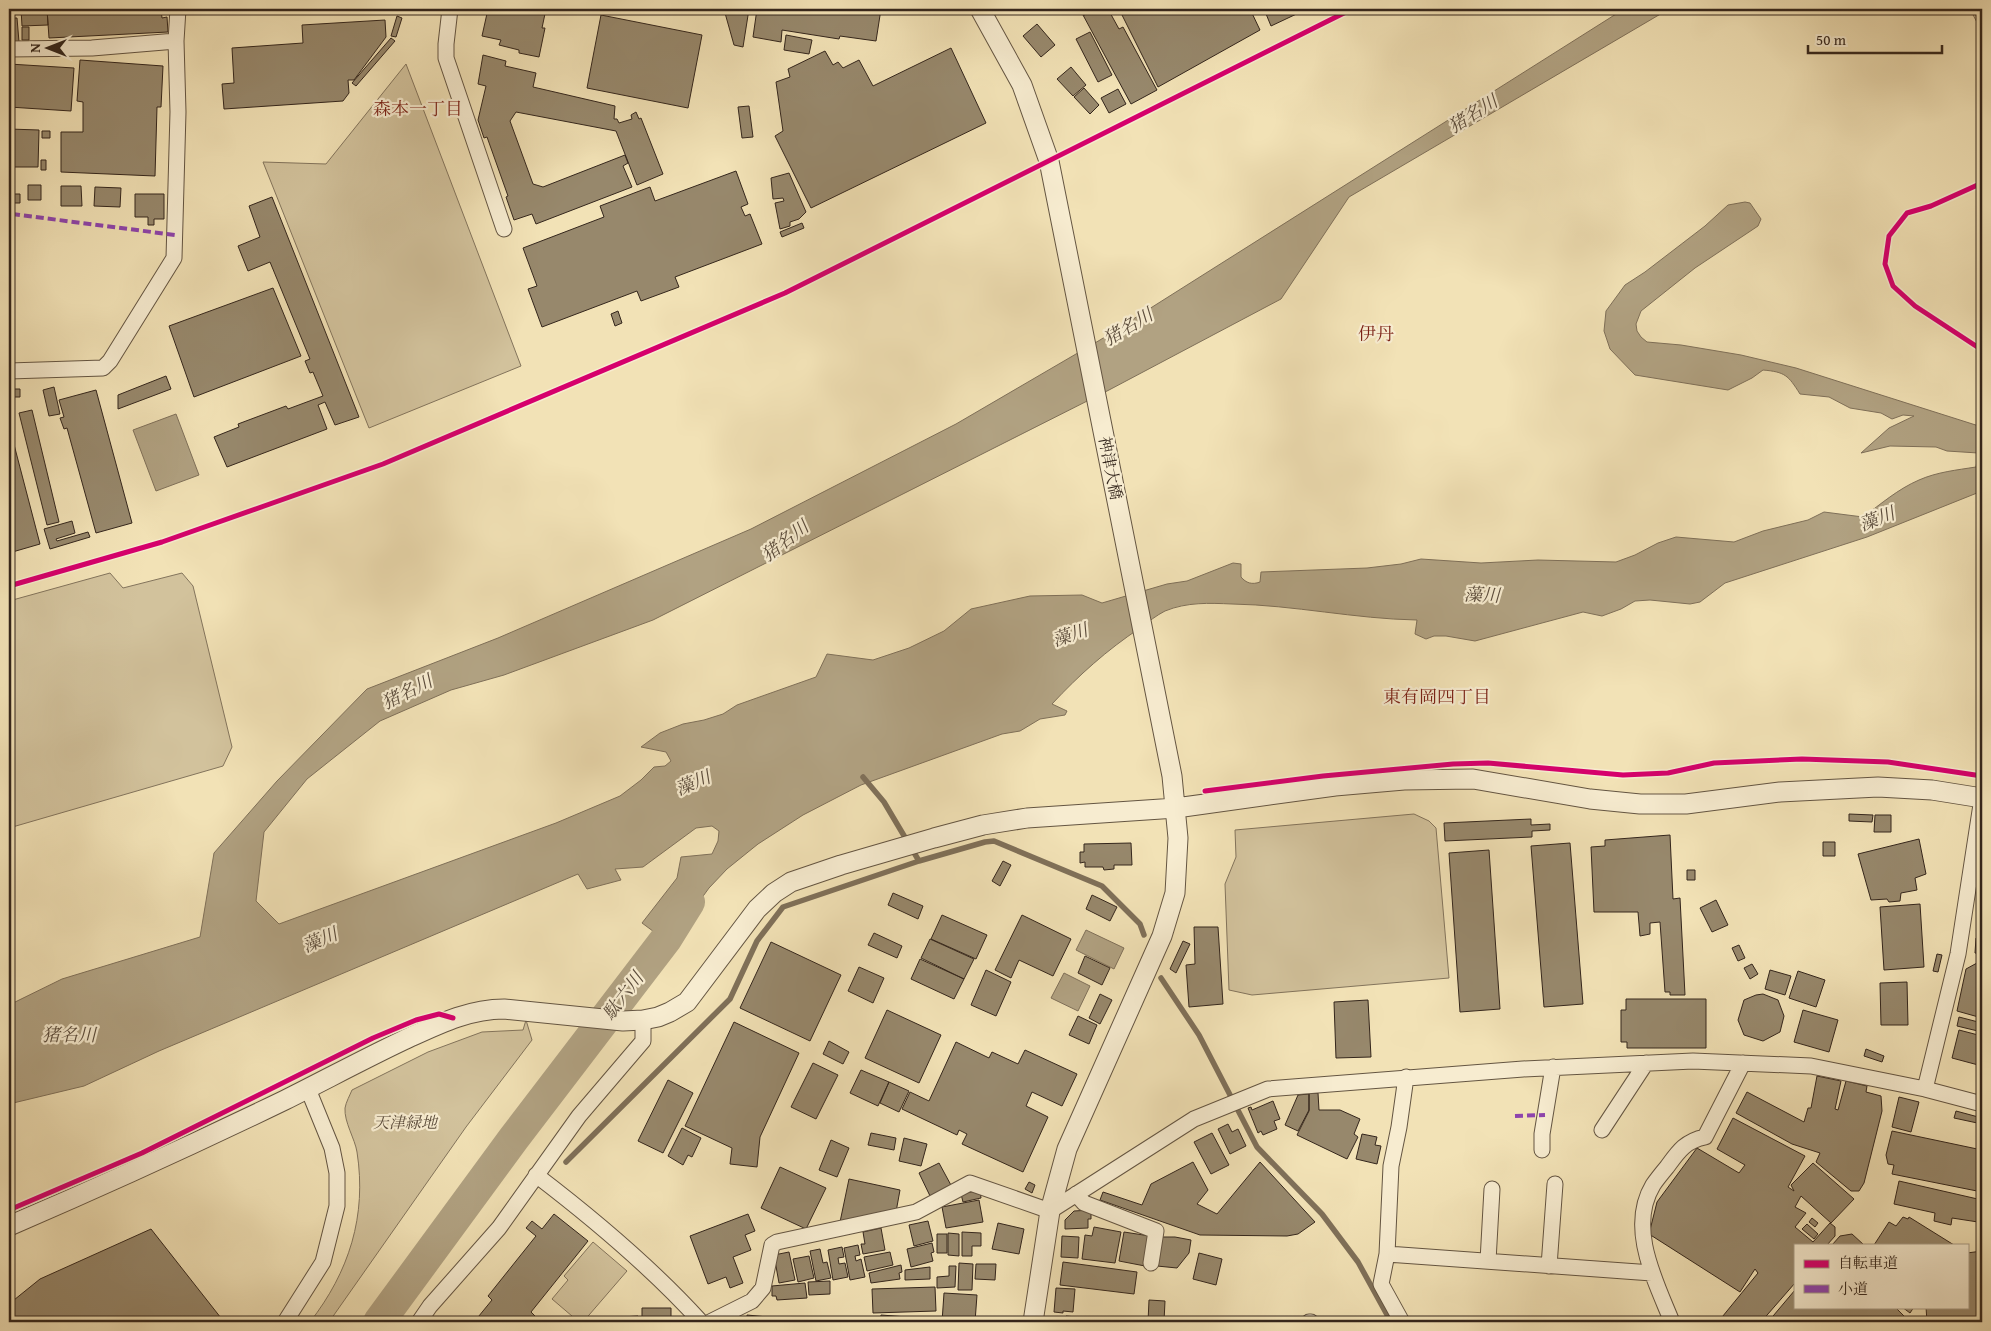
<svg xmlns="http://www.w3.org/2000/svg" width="1991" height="1331" viewBox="0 0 1991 1331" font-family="'Gentium Book Plus','Noto Serif JP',serif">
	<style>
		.green { fill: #d2c29c; stroke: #83745c }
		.water { fill: #b1a282; stroke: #7f7059 }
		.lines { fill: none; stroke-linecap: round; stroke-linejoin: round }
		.stream { stroke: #7f7059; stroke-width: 5.5 }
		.river { stroke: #b1a282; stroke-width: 32 }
		.building { fill: #97886c; stroke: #34261c }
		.minor-casing { stroke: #645542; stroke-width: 17 }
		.tertiary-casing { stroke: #645542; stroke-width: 21 }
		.minor { stroke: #f7ecd0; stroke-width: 15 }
		.tertiary { stroke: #f7ecd0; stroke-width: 19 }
		.quiet { stroke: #8e44ad; stroke-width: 4; stroke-dasharray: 8 4; stroke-linecap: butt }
		.cycleway-casing { stroke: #f7ecd0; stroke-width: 8 }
		.cycleway { stroke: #d6006c; stroke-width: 5 }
		.labels { text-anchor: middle; stroke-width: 4.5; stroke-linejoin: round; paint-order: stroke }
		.street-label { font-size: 16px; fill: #34261c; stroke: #f7ecd0 }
		.park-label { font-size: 16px; font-style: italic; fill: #5c4d3c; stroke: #f7ecd0 }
		.neighbourhood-label { font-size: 18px; fill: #7a1f14; stroke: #f7ecd0 }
		.water-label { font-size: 18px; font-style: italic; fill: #5a4b3b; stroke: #f7ecd0 }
	</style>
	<rect width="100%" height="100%" fill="#f2e2b6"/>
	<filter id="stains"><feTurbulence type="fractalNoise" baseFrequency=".004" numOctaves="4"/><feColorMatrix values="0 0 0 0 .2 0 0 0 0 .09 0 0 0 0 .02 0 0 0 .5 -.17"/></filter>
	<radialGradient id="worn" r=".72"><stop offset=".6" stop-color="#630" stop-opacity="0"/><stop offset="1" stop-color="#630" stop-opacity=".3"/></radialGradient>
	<path class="green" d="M1970,9h12v23z
		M406,64l115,302 -152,62 -106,-266 63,2z
		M110,573l13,15 59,-15 11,13 39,161 -9,19 -214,62v-227z
		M1414,814l15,7 7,7 13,150 -197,17 -23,-5 -4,-106 11,-27 -1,-27z
		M526,1020l6,20 -66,87 -137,195h-19c39,-50 57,-106 47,-170 -2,-13 -13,-30 -12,-44 1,-6 5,-13 7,-18l76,-38 54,-20 41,-2z
		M593,1242l34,29 -44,51h-4l-27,-23 16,-19 -4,-4z"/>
	<path class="water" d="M1624,9h45l-320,188 -68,102 -172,91 -456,230 -149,55 -53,15 -71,31 -73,58 -43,53 -8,69 23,23 277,-101 64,-27 21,-16 13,-13 11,-1 6,-5 -5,-9 -25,-5 19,-14 23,-9 21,-4 19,-6 14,-9 79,-28 11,-23 46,6 36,-12 35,-17 27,-22 59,-13 52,-1 20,8 65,-19 20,-3 46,-18 8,1v13c5,6 11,8 19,5l1,-10 106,-4 34,-4 20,-5 60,4 57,-3 78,2 19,-7 23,-12 18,-6 58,5 29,-11 45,-11 16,-8 39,5c18,-13 35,-28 56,-37 18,-8 38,-10 57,-13l2,-14 -31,-2 -11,-4 -46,-1 -29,7 28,-25 25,-12 -11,-1 -11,4 -11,-6 -31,-5 -21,-11 -29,-3c-12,-19 -15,-22 -37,-24l-11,8 -24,12 -93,-15 -25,-26 -6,-18 2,-20 19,-26 20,-13 60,-46 23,-21 17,-3 5,1 11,16 -3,7 -63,42 -54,43 -5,13 1,7 4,6 6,5 34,3 60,10 55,13 186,59v64l-115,46 -142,46 -25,19 -10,2 -40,-4 -15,1 -14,8 -19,7 -19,-4 -108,29 -29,-5h-12l-8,3 -11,-5 2,-14c-62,-1 -123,-15 -185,-16 -23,-1 -45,-2 -67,7 -8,4 -17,11 -25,17 -33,22 -61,47 -88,76l15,7 -2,4 -25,4 -20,12 -18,3 -141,51 -58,30 -45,29 -31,25 -18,19 -40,55 -27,-20 35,-45 4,-21 31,-3 6,-13 1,-10 -7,-5 -16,2 -53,39 -28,2 6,11 -34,9 -9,-15 -419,177 -75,35 -75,18v-99l53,-26 138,-42 14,-84 63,-72 90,-92 131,-51 253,-109 205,-105 144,-84z
		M176,414l23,61 -43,16 -23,-61z
		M1086,930l38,18 -10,21 -38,-19z
		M1064,973l26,13 -12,25 -27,-13z"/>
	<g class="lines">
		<path class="stream" d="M863,777l21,25 35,59 66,-19 9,-1 108,45 38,38 4,11
			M1161,978l38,57 58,112 65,67 36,48 33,60
			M566,1162l164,-163 27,-58 26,-34 136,-46"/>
		<path class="river" d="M379,1322l135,-184 152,-199 23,-37"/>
	</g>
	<path class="building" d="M9,9h10v3l-10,1z
		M21,9h26l1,16 -26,1z
		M47,9h114l1,9 5,-1 1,15 -119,6z
		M488,9h58l-4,19h3l-6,29 -20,-4v-3l-20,-5 2,-5 -19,-4z
		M712,9h37l-6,38 -9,-2 -9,-32 -14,-2z
		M757,9h124l-5,32 -36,-5 -1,3 -57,-9 -1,12 -28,-5z
		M1082,9h26l11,20 4,-2 34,63 -26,14 -48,-89h2z
		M1119,9h131l10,21 -102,57z
		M1264,9h40l1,1 -34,16z
		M601,15l101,20 -14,73 -101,-20z
		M397,16l5,2 -6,19 -5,-1z
		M9,18h8l2,24h-10z
		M385,20l1,17 -32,43h-6l1,13 -6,8 -119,8 -2,-25 12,-1 -2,-35 71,-5 -1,-18z
		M1037,24l18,21 -14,12 -18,-21z
		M22,27h7v13h-7z
		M1090,32l22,43 -14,7 -22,-43z
		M786,35l26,5 -3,14 -25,-4z
		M391,38l4,3 -39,45 -4,-3z
		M951,48l35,75 -175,85 -36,-72 8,-5 -7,-49 14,-5 -2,-8 37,-18 8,14 5,-3 5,6 16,-8 14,26z
		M483,55l23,6 -1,5 31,7 -3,14 82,19 -1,13h3l2,4 13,-4 -1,-4 5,-3 3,7 2,-1 22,56 -26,11 -21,-54 -100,-19 -6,9 23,63 10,3 82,-32 3,8 -5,3 9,21 -96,37 -4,-10 -18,6 -8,-23 2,-1 -21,-59 -3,1 -6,-18 8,-34 -8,-2z
		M80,60l83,6 -2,41h-4l-2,69 -94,-4v-40h22v-30l-6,-1z
		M9,64l65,4 -3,43 -62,-4z
		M1071,67l15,18 -13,11 -16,-17z
		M1084,88l15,17 -9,9 -16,-17z
		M1118,89l8,15 -17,9 -8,-15z
		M749,106l4,31 -11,1 -4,-31z
		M9,129l30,1 -1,37h-29z
		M42,131h8v7h-8z
		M41,160h5v10h-5z
		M736,171l12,33 -7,3 4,9 5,-2 12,30 -87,33 4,10 -38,14 -4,-10 -95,36 -14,-38 9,-3 -14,-38 81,-31 -4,-11 50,-19 5,14z
		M789,173l17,39 -7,7 -9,3v4l-10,3 -5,-26 9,-2 -1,-3 -10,1 -2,-21z
		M28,185h13v15h-13z
		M61,186h20l1,20h-21z
		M95,187l26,1 -1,19 -26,-1z
		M9,193h3v9h-3z
		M14,194h6v9h-6z
		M135,194h29v25h-10v6h-6v-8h-13z
		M272,197l87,220 -24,8 -10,-23 -7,3 9,24 -100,38 -13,-30 25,-10 -1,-3 48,-18 2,3 35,-13 -10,-24 -3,1 -5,-12 5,-2 -40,-97 -22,9 -10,-25 22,-9 -11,-31z
		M802,223l2,5 -22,9 -2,-5z
		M273,288l28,68 -107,41 -25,-71z
		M618,311l4,12 -7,3 -4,-12z
		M166,376l5,13 -53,20v-14z
		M54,387l6,27 -11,2 -6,-26z
		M11,389h9v8h-9z
		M96,390l36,133 -36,10 -29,-105 -3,1 -4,-11 4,-1 -5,-17z
		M32,410l27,112 -12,3 -28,-112z
		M9,433h2l29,111 -31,9z
		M72,521l3,12 -19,6 1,2 31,-9 2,5 -40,12 -6,-20z
		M1849,814l24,1 -1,7 -23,-1z
		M1875,815h16v17h-17z
		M1531,819v6l19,-1v6l-18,1v6l-87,4 -1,-18z
		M1670,835l3,64 7,-1 5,97h-15v-3h-5l-5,-70 -10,1v11l-10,2 -2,-24h-44l-3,-65 14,-1v-6z
		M1919,839l7,35 -11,4 2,12 -16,3 -1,8 -11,1 -2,-3 -16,1 -13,-46z
		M1823,842h12v14h-12z
		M1131,843l1,22h-18v4l-10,1 -1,-3h-18v-5l-5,1v-11h4v-8z
		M1570,843l13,161 -39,3 -13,-161z
		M1489,850l11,159 -40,3 -11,-159z
		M1003,861l8,4 -11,21 -8,-5z
		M1687,870h8v10h-8z
		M1982,885v49l-5,-1z
		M893,893l30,13 -5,13 -30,-14z
		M1092,895l25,12 -7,14 -24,-12z
		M1716,900l12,25 -16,7 -12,-24z
		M1920,904l4,63 -40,3 -4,-63z
		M942,915l45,20 -11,24 -45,-20z
		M1022,915l49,24 -18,37 -34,-16 -8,18 -16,-8z
		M1194,927h24l5,77 -34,3 -3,-42 9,-1z
		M874,933l28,13 -5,12 -29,-13z
		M1976,938h6v16l-7,-1z
		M930,939l44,20 -10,20 -43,-21z
		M1183,941l7,3 -14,29 -6,-4z
		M771,942l70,33 -31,66 -70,-33z
		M1739,945l6,13 -7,3 -6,-13z
		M1937,954l5,1 -4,17 -5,-1z
		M1085,956l25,12 -8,17 -24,-12z
		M920,959l44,20 -10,20 -43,-20z
		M1977,963l5,2v53l-25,-7 9,-42z
		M1752,964l6,10 -8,5 -6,-11z
		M859,967l25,11 -11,25 -25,-12z
		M986,970l25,12 -15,34 -25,-11z
		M1770,970l21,6 -6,19 -20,-6z
		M1798,971l27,9 -9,27 -27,-9z
		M1907,982l1,43h-27l-1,-42z
		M1100,994l12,6 -12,24 -11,-6z
		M1763,994l15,6 6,16 -4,16 -17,9 -19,-6 -6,-15 6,-20 12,-5z
		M1626,999h80v49h-79v-6h-6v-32h5z
		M1368,1000l3,57 -35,1 -2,-56z
		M887,1010l54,25 -22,48 -54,-25z
		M1803,1010l35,10 -9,32 -35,-10z
		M1078,1016l19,9 -8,19 -20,-9z
		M1959,1017l23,6v9l-25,-6z
		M734,1022l65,31 -39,84 -3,30 -27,-3 2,-16 -47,-22z
		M1959,1030l23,6v30l-30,-8z
		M829,1041l20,11 -6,12 -20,-10z
		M956,1042l33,16 3,-6 26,12 7,-14 52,24 -15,32 -30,-14 -6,14 22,11 -25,55 -61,-28 5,-10 -8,-4 -2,5 -55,-26 8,-17 19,9z
		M1866,1049l18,7 -2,6 -18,-6z
		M813,1063l25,12 -22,44 -25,-12z
		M861,1070l28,12 -11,24 -28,-13z
		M1817,1076l24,5 -6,28 3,1 8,-29 21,5 -1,6 15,4 1,15 -18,72 -5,8h-8l-35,-29 4,-9 -28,-9 -56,-31 11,-21 57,30 4,-14h3z
		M668,1080l25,13 -30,60 -25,-12z
		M889,1082l20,9 -10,21 -19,-9z
		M1309,1093h9l1,17h21l20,9 -6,15 4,3 -11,22 -50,-24 12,-24z
		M1309,1094v16l-11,21 -13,-6 13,-30z
		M1899,1097l20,5 -8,30 -19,-5z
		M1273,1101l7,18 -6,2 3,8 -14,6 -2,-4 -3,2 -10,-25 3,-1 1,3z
		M1956,1111l26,7v6l-28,-6z
		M1733,1118l72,38 -17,31 6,4 -3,-6 22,-22 41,36 -23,24 -30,-27 -6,11 11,6 -11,14 18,15 17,-19 5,4v9l-8,9h-32v38l-34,39h-43l40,-49 -3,-4 -15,23 -91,-58 8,-32 40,-54 42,25 6,-8 -28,-16z
		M1228,1124l4,8 6,-3 8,17 -16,8 -12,-25z
		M682,1128l19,10 -9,19 -4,-2 -5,10 -15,-9z
		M1892,1131l90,19v42l-90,-18 2,-9 -6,-1 -2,-9z
		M871,1133l25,5 -2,12 -26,-5z
		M1212,1133l17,32 -18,9 -17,-32z
		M1362,1134l15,3 -2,8 6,1 -4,18 -21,-5z
		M904,1138l23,6 -6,22 -22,-5z
		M831,1140l18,8 -12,29 -18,-7z
		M1193,1162l15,28 -11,14 20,10 43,-52 55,60 -17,12 -11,2 -87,-1 -100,-35 3,-8 39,13 9,-21z
		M939,1163l13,24 -21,11 -12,-25z
		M780,1167l46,21 -20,41 -45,-21z
		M849,1179l51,11 -4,22 -56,10z
		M1899,1181l83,19v8l-4,14 -26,-4 -1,7 -17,-4 1,-8 -41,-9z
		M1029,1182l6,3 -3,8 -7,-4z
		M980,1190l1,8 -18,4 -2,-8z
		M979,1200l4,22 -37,6 -4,-21z
		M1091,1210v9h-3v9l-23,1v-9l9,-9z
		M554,1214l34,27 -57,71 4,4 -5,6h-56l18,-22 -4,-4 48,-60 -10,-8 6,-7 10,8z
		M748,1214l7,17 -10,4 6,15 -18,7 10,26 -13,5 -4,-11 -18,7 -18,-48z
		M1903,1217l5,2 1,-2 45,28h-80l15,-23 7,4z
		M1812,1218l6,5 -3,4 -6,-5z
		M928,1221l5,20 -19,5 -5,-21z
		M998,1223l26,6 -5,25 -27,-5z
		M1807,1224l11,10 -4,5 -12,-10z
		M1094,1227l27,5 -6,31 -33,-4 3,-24 7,1z
		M881,1228l4,22 -22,4 -2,-10h4l-2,-12z
		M151,1229l70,89 -1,4h-211v-18l31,-25z
		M962,1232l19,1v13h-9v10h-10z
		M1124,1232l26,4 -5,30 -26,-5z
		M948,1233l11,1v22l-11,-1z
		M937,1234h10v19h-10z
		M1852,1234l12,11h-32l8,-9z
		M1062,1236l17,1 -1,21 -17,-1z
		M1161,1237h14l16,3 -2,13 -12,15 -20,-2z
		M932,1243l2,9 -3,1 2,8 -22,6 -4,-18z
		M858,1245l2,10 -5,1 1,5 5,-2 4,18 -15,3 -6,-32z
		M842,1247l2,10 -6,1 1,6 6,-1 3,14 -15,3 -5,-30z
		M820,1249l3,14 4,-1 4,16 -15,3 -6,-30z
		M1982,1251v71h-55l-1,-15h41v-54z
		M789,1252l6,28 -16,3 -5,-28z
		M890,1252l3,13 -26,6 -3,-14z
		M1199,1253l23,6 -6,26 -23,-6z
		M809,1256l5,22 -16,4 -5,-23z
		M1063,1262l74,10 -3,22 -74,-9z
		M959,1263l14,1 -1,26h-14z
		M976,1264h20l-1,16 -20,-1z
		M901,1265l1,7 -3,1 1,6 -29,4 -2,-10z
		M949,1266h7l-1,21 -18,1v-11l12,-1z
		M930,1267v12l-25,1v-10z
		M830,1281v13l-21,1 -1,-13z
		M805,1283l2,15 -30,2 -1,-4h-4v-10z
		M935,1287l1,24 -63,2 -1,-24z
		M1056,1288l19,1 -2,23 -10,-1v2l-9,-1z
		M1795,1290v17h100l15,15h-142z
		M944,1293l33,2 -2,27h-33z
		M1149,1300l16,1 -1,21h-16z
		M1902,1307h12l-4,6z
		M642,1308h29v14h-29z
		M747,1315l72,7h-72z
		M881,1315l53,4v3h-54z
		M638,1316v6h-17v-5z
		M1066,1316l64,6h-65z"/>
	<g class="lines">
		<g class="minor-casing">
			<path id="minor" d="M450,9l-4,35v14l58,171
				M9,49l83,-1 84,-7
				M9,371l94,-3 7,-7 64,-103 4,-146 -2,-71 2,-32
				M1925,1089l33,-135 24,-156
				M1602,1130l44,-67
				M1542,1150v-16l11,-67
				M536,1175c59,45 116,93 165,147
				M1076,1194l8,9 72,28 -5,32
				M1387,1254l265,19
				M1488,1261l4,-72
				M1549,1266l6,-82
				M285,1322l38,-60 14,-56v-33l-5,-25 -24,-59
				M419,1322l11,-16 69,-78 80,-112 64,-75v-21
				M710,1322l42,-21 11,-13 9,-43 5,-3 139,-30 54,-29 80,28 144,-92 74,-30 255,-20 170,-8 118,5 114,23 57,15
				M1309,1322h2
				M1402,1322l-21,-38 6,-30 4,-88 8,-39 7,-50
				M1672,1322c-16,-40 -45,-94 -19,-137 4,-6 9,-12 14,-18 11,-15 18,-26 38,-30l38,-74"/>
		</g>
		<g class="tertiary-casing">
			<path id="tertiary" d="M980,9l42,76 27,76 123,615 6,62 -3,55 -13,43 -95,213 -17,62 -17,111
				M9,1226c93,-40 185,-82 276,-126 40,-20 79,-41 119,-60 33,-15 64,-31 100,-31l119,12 20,-1 15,-3 12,-5 17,-10 70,-93 17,-16 17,-11 50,-17 93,-27 49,-13 44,-7 149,-10 159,-22 69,-6 69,-1 117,20 50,5h46l94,-12 98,-5 54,3 50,8"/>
		</g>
		<use href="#minor" class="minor"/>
		<use href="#tertiary" class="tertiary"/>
		<path class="quiet" d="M12,214l163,21
			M1515,1116l30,-1"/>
		<g class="cycleway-casing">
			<path id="cycleway" d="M1982,183l-51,23 -24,7 -18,23 -4,28 8,22 22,20 67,44
				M9,586l153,-44 221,-78 402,-171 567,-284
				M1205,791l118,-15 130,-12 35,-1 135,12 45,-2 46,-10 88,-4 86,3 94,14
				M9,1210l133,-57 231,-115 43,-18 23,-6 14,4"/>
		</g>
		<use href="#cycleway" class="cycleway"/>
	</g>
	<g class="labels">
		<g class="street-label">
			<text transform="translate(1111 468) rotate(79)" y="6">神津大橋</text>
		</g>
		<g class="park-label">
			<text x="405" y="1128">天津緑地</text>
		</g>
		<g class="neighbourhood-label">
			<text x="418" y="115">森本一丁目</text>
			<text x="1376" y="340">伊丹</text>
			<text x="1437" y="703">東有岡四丁目</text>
		</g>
		<g class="water-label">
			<text transform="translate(1473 114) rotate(-32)" y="6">猪名川</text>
			<text transform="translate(1128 327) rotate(-31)" y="6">猪名川</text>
			<text transform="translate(1877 519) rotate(-21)" y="6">藻川</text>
			<text transform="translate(785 541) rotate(-38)" y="6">猪名川</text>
			<text transform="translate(1482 595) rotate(2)" y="6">藻川</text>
			<text transform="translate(1070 635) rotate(-19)" y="6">藻川</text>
			<text transform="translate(407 692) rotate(-27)" y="6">猪名川</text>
			<text transform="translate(693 783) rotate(-23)" y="6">藻川</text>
			<text transform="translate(320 940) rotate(-23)" y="6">藻川</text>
			<text transform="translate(623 996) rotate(-53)" y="6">駄六川</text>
			<text x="69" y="1041">猪名川</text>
		</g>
	</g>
	<rect width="1991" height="1331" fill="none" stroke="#f2e2b6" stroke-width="30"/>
	<rect x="10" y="10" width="1971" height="1311" fill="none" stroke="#34261c" stroke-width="2.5"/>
	<rect x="15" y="15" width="1961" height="1301" fill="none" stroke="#34261c"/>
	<rect x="1794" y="1244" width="175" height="65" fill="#f7ecd0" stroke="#a99d88"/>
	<rect x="1804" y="1260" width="25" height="8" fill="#d6006c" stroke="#a99d88"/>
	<text x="1838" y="1268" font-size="15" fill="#34261c">自転車道</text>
	<rect x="1804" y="1285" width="25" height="8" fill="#8e44ad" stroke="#a99d88"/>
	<text x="1838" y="1294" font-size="15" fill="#34261c">小道</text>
	<g transform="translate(48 48) rotate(270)" stroke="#f7ecd0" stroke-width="4" paint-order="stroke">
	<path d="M0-4L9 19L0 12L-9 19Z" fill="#34261c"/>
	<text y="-8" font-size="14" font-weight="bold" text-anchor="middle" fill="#34261c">N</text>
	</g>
	<path d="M1808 45v8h134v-8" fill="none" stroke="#34261c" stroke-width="2.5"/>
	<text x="1816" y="45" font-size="15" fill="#34261c" stroke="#f7ecd0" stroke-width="4" paint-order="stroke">50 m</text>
	<rect width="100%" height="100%" filter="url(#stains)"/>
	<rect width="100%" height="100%" fill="url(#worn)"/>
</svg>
